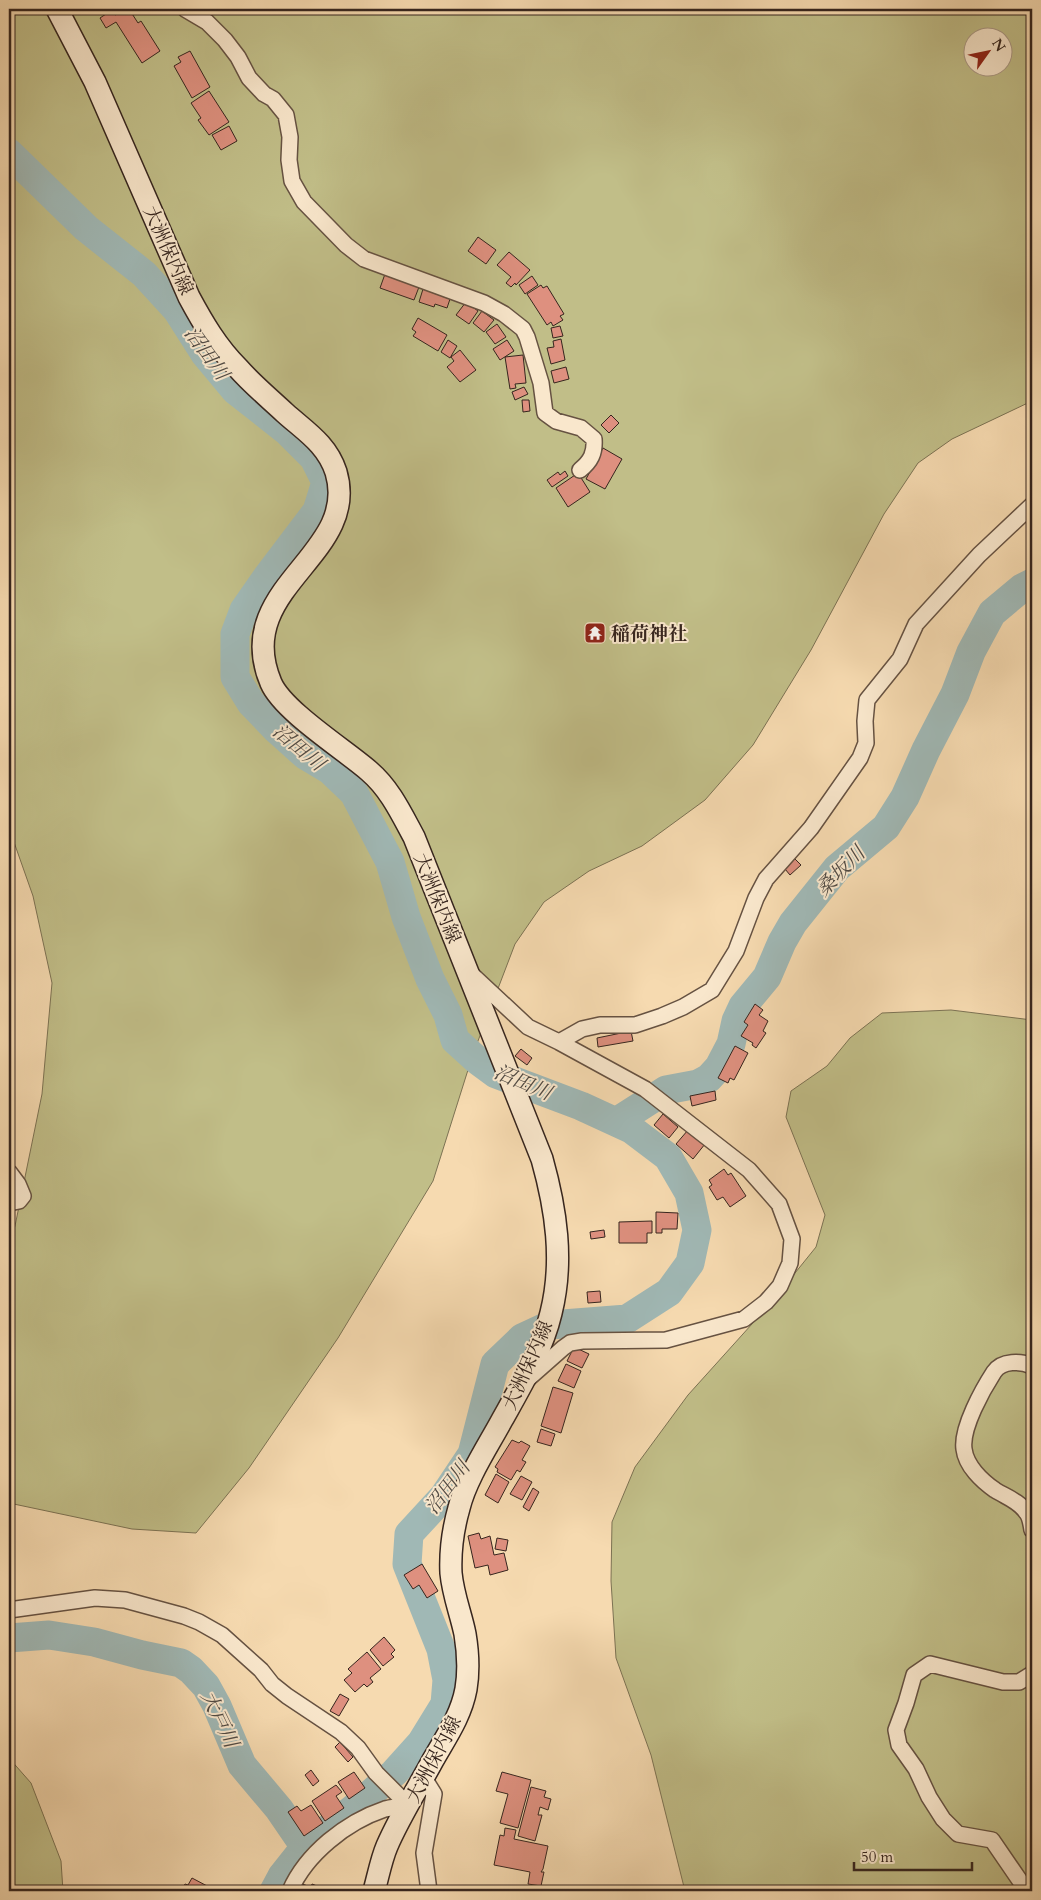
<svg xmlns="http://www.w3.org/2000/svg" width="1041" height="1900" viewBox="0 0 1041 1900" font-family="Cardo,'Noto Serif JP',serif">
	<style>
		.green { fill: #c1be88; stroke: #7c7253; fill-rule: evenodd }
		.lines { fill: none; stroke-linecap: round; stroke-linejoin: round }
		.river { stroke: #a0b8b5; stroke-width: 29 }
		.building { fill: #de907f; stroke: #36251e }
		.street-casing { stroke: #665242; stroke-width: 18 }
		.secondary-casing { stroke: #36251e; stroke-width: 24 }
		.street { stroke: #f9e7cc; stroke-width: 15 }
		.secondary { stroke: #f9e7cc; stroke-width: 21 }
		.labels { text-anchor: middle; stroke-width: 4; stroke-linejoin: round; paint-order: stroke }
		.street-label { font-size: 19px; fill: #36251e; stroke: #f9e7cc }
		.poi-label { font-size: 19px; font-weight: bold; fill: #36251e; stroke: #f9e7cc; text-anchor: start }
		.water-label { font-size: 20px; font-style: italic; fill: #504a44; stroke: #f9e7cc }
	</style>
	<rect width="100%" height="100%" fill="#f6dab0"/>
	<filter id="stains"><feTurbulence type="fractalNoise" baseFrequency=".004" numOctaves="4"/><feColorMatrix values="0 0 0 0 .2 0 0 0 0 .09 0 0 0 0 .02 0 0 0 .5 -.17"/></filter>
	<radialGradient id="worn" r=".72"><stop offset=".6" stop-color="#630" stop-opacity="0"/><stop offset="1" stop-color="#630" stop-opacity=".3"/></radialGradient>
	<path class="green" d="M9,9h1023v392l-80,38 -34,24 -34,51 -73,136 -58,95 -48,55 -63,46 -53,25 -45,31 -29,42 -42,110 -40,127 -95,157 -89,130 -53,65 -64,-4 -123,-26v-258l6,-19 27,-132 10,-111 -19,-87 -24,-68zM974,38h30v30h-30z
		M951,1010l81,10v871h-347l-34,-136 -35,-97 -5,-77 1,-59 23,-55 53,-72 82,-91 46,-57 9,-32 -39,-98 5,-26 36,-25 23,-28 32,-25z
		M9,1758l22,25 30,78 2,30h-54z"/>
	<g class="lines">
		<path class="river" d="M9,153l77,75 58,46 33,36 28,44 30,36 52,41 27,27 12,24 -9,29 -50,66 -23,33 -9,24v43l16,26 25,26 29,26 25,15 24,23 36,69 16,55 24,62 18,36 7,25 22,20 19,14 85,32 50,23 37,28 21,36 8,37 -7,33 -21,29 -42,27 -77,6 -28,13 -27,26 -23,90 -28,42 -35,38 -2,30 34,85 6,31 -2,24 -24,39 -27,30 -35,31 -54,43 -23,29 -8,15
			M616,1122l50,-32 32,-6 11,-6 10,-11 12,-23 5,-23 7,-15 24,-29 15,-35 11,-19 44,-55 49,-41 19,-30 21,-47 29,-56 16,-42 21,-39 30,-25 10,-5
			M9,1638l40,-3 45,7 48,13 39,8 10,7 15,16 11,20 25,59 37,44 26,38"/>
	</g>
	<path class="building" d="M126,9h3l9,14 3,-2 19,30 -18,12 -26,-41 -10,6 -6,-10 12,-8 3,5z
		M190,51l20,36 -18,11 -18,-32 7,-4 -3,-5z
		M209,91l20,31 -20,13 -11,-15 3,-2 -10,-15z
		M229,126l8,15 -16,9 -9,-15z
		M478,237l18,13 -10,14 -18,-13z
		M509,252l21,18 -14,15 -1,-2 -4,4 -5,-4 5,-6 -14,-12z
		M385,274l34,13 -5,13 -34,-12z
		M532,276l6,9 -13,9 -6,-9z
		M541,285l2,3 4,-2 17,28 -4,2 3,4 -10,6 -2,-4 -4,3 -20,-31z
		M423,289l27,10 -3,9 -12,-4 -1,3 -15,-5z
		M466,302l12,9 -9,13 -13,-9z
		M482,311l12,9 -10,12 -11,-9z
		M418,318l29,17 -9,16 -25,-15 3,-4 -4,-3z
		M497,324l9,13 -11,7 -9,-12z
		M560,326l3,10 -10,2 -2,-10z
		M561,339l4,21 -14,4 -4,-16 7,-1 -1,-6z
		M448,340l9,6 -7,12 -9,-6z
		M507,340l7,11 -14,9 -7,-11z
		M460,350l16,20 -16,12 -13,-15 7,-6 -3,-4z
		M523,355l3,28 -11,1 1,4 -6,1 -5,-32z
		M566,367l3,12 -15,4 -3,-12z
		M524,387l4,7 -13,6 -3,-8z
		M522,400h7l1,11 -7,1z
		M611,415l8,8 -10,10 -8,-8z
		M603,448l19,11 -17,30 -19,-10z
		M565,471l3,5 -16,11 -5,-7 11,-8 2,3z
		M578,473l12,19 -22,15 -12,-19z
		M795,859l6,6 -11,10 -5,-6z
		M755,1004l8,6 -4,5 9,6 -5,10 3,2 -10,15 -4,-3 1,-2 -12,-7 7,-11 -4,-3z
		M631,1031l2,10 -35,6 -1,-9z
		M735,1046l13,7 -14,27 -4,-2 -2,5 -10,-5z
		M521,1049l11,9 -5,7 -12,-9z
		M715,1091l1,9 -24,6 -2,-10z
		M663,1114l15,13 -9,11 -15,-13z
		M688,1130l17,14 -12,15 -17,-15z
		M724,1169l4,6 3,-2 15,23 -16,11 -7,-10 -6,3 -8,-13 3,-2 -3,-5z
		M656,1212l22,1 -1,16h-15v4h-6z
		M652,1221v12h-5v10h-28v-21z
		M604,1230l1,7 -14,2 -1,-7z
		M600,1291l1,11 -13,1 -1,-11z
		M574,1347l15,7 -7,14 -15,-7z
		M566,1364l15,7 -7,17 -16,-7z
		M553,1387l20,6 -12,40 -20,-7z
		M541,1429l14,5 -4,12 -14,-4z
		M512,1440l7,3 2,-2 9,5 -8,14 4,2 -6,10 -3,-2 -6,10 -14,-8 1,-3 -3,-2z
		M496,1474l13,8 -11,21 -13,-8z
		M521,1476l11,6 -10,18 -12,-6z
		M533,1488l6,4 -10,19 -6,-4z
		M479,1533l2,6 9,-3 4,19 10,-2 4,17 -18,5 -2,-10 -13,3 -7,-32z
		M497,1538l11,2 -2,11 -11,-2z
		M422,1564l16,27 -11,7 -8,-13 -6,4 -9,-14z
		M384,1637l11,13 -4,4 3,3 -11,9 -13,-16z
		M367,1652l14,17 -11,9 3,4 -6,5 -3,-3 -9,8 -11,-12 8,-7 -4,-4z
		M340,1694l9,5 -10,17 -9,-5z
		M340,1742l13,15 -5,5 -13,-15z
		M311,1770l8,11 -6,5 -8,-11z
		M354,1772l11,16 -16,11 -11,-17z
		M502,1772l29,8 -13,48 -18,-5 8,-29 -12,-3z
		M336,1785l6,7 -6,4 8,12 -19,13 -13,-20z
		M531,1787l15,4 -2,6 7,2 -3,11 -8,-3 -2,8h4l-7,26 -17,-5z
		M311,1805l12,18 -19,13 -16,-24 9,-6 4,5z
		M505,1828l11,2 -2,9 34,7 -5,23 -2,3h3l-3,14 -13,-2 2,-12 -36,-7 6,-30 4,1z
		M192,1878l17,9 -3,4h-20l-4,-2 3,-5 3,1z
		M302,1884l9,3 1,-3 10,4 -1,3h-21z"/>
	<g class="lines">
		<g class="street-casing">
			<path id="street" d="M185,9l22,13 18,18 13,17 11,21 15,16 9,5 13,16 4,22 -1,23 3,21 12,21 42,43 18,14 120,44 20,11 19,15 4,8 14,46 4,30 11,8 25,7 13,11c1,14 -3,22 -14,31
				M469,972l59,55 31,15 86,47 104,81 30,34 13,35 -2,24 -10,23 -14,16 -22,17 -78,21 -84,1 -12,2 -7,5 -34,30
				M559,1042l23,-13 18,-4h35l27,-9 21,-9 29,-17 24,-39 20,-53 10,-19 45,-51 49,-70 6,-15 -1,-22 2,-21 33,-41 16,-35 63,-69 53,-50
				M9,1172l9,12 5,12 -4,5 -10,2
				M1032,1366c-11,-5 -30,-6 -38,6 -11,17 -33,56 -30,77 2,17 18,32 31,41 11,7 24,11 31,22 4,4 5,12 6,18
				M9,1610l86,-12 30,2 59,16 15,6 23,13 39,35 11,14 15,12 54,36 17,16 18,25 32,32
				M424,1778l10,16 -10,59 5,38
				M290,1891c16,-37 56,-69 95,-82 7,-2 15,-2 23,-4
				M1027,1891l-35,-51 -34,-6 -15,-15 -14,-22 -13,-28 -17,-24 -3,-15 10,-27 8,-28 16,-11 73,18h16l13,-8"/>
		</g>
		<g class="secondary-casing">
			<path id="secondary" d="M57,9l38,73 94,215c14,26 28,50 49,71 14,16 31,30 47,45 20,18 42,31 51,59 25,84 -106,115 -65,211 12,28 74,67 98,88 21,18 32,42 45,66l128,322c14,50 22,102 9,154 -9,38 -30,73 -49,107 -14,26 -36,59 -43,88 -6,21 -9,43 -8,65 2,22 10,41 14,61 3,18 4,37 1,55 -5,27 -20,48 -33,71 -15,28 -33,56 -46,86 -6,14 -9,31 -13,45"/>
		</g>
		<use href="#street" class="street"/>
		<use href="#secondary" class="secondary"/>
	</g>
	<defs>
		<g id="temple-square" transform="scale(1.125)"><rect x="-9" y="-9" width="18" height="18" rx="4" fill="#8f2418" stroke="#f9e7cc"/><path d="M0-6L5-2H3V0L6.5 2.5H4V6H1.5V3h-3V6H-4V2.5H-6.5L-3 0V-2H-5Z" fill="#fff"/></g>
	</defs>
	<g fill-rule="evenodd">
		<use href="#temple-square" x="595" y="633"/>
	</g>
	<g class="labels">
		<g class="street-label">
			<text transform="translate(169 250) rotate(66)" y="7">大洲保内線</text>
			<text transform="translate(438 898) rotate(68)" y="7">大洲保内線</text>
			<text transform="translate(527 1365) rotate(-66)" y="7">大洲保内線</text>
			<text transform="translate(433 1759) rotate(-62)" y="7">大洲保内線</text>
		</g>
		<g class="poi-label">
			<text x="611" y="640">稲荷神社</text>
		</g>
		<g class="water-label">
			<text transform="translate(207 353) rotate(54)" y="7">沼田川</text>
			<text transform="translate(299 747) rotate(40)" y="7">沼田川</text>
			<text transform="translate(840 871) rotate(-46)" y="7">桑坂川</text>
			<text transform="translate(523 1082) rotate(23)" y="7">沼田川</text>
			<text transform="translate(447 1487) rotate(-53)" y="7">沼田川</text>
			<text transform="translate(220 1719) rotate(64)" y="7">大戸川</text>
		</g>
	</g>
	<rect width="1041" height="1900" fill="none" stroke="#f6dab0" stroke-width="30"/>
	<rect x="10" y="10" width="1021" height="1880" fill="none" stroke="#36251e" stroke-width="2.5"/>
	<rect x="15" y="15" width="1011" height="1870" fill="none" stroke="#36251e"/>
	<g transform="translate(988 52) rotate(57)"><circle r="24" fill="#f9e7cc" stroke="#ab9986"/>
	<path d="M0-4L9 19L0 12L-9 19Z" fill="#8f2418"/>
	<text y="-8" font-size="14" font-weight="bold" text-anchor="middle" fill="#36251e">N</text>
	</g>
	<path d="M854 1862v8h118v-8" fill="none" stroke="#36251e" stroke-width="2.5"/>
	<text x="861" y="1862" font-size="15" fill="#36251e" stroke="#f9e7cc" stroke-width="4" paint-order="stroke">50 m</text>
	<rect width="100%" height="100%" filter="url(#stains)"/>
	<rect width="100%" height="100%" fill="url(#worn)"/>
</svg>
